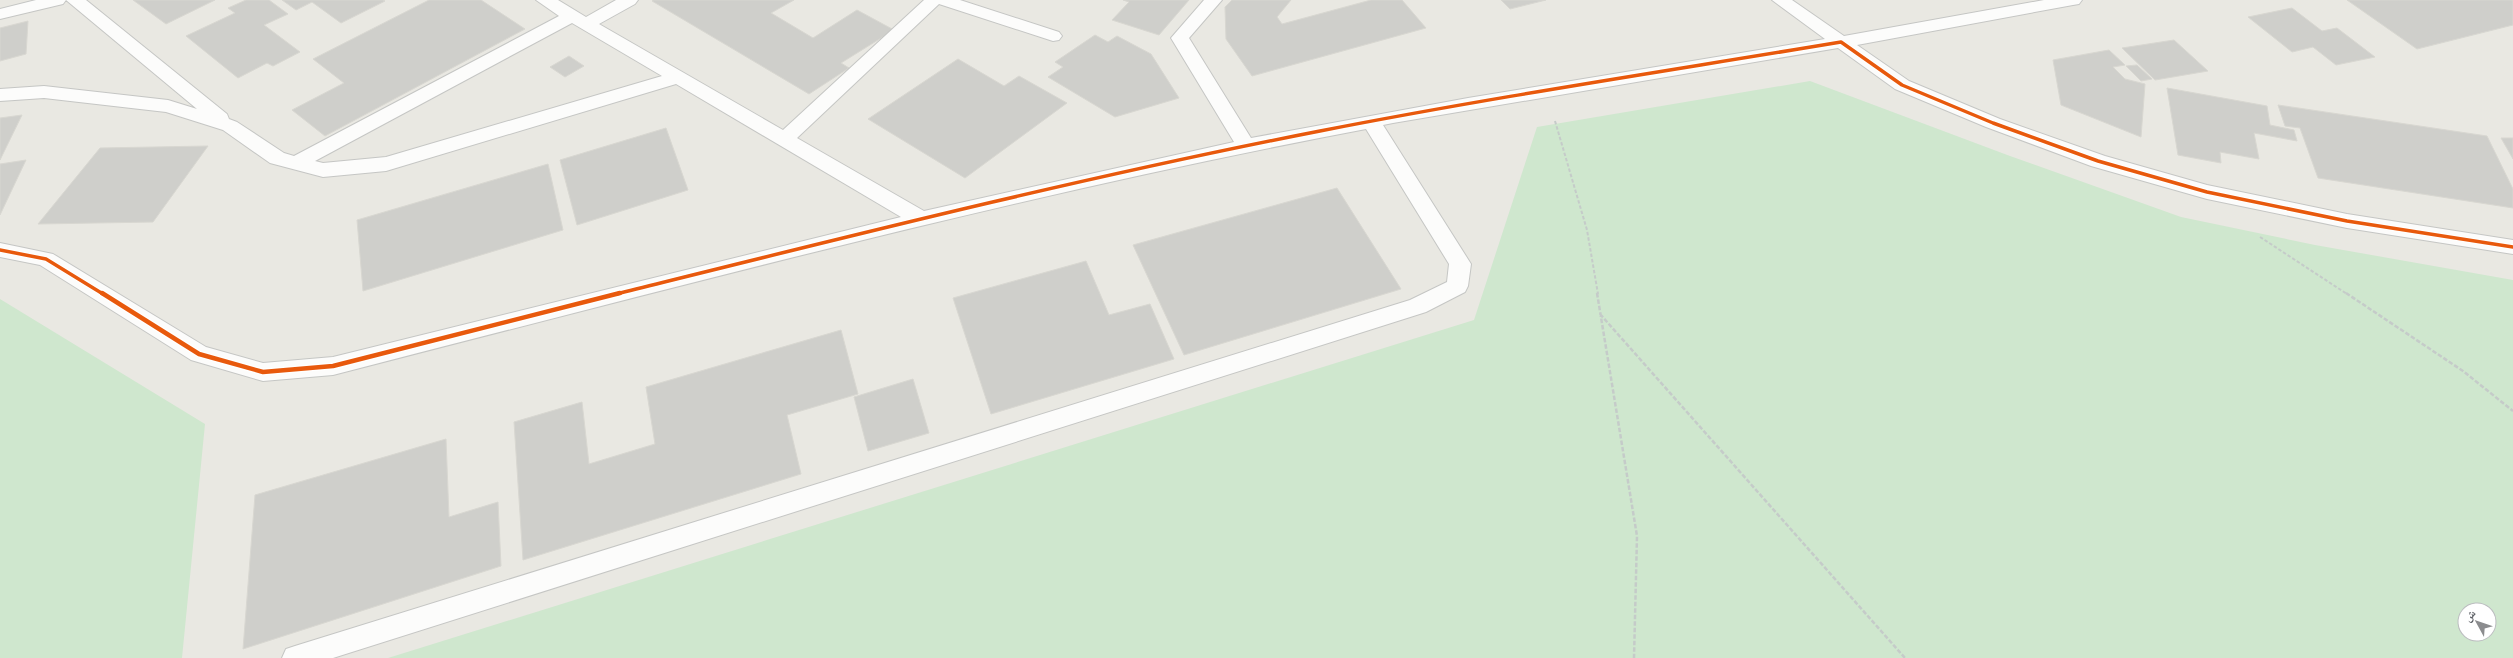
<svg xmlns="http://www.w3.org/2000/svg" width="2513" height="658" viewBox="0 0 2513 658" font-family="'Varela Round','Noto Naskh Arabic',sans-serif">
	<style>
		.green { fill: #cfe7ce; fill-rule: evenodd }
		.building { fill: #cfcfcb; stroke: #d8d7d1 }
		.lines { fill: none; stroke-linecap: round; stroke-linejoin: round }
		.minor-casing { stroke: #c5c6c4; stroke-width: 2 }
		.path-far1 { stroke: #c5cbc9; stroke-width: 2; stroke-dasharray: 3.5 2; stroke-linecap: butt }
		.path { stroke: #c5cbc9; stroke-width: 2.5; stroke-dasharray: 4.5 2; stroke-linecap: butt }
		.minor { fill: #fcfcfb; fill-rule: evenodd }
		.cycleway-far1-casing { stroke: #fff; stroke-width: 5.5 }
		.cycleway-casing { stroke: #fff; stroke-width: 7 }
		.cycleway-far1 { stroke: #e8590c; stroke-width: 3.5 }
		.cycleway { stroke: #e8590c; stroke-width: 4.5 }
	</style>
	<rect width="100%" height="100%" fill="#e9e8e2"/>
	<path class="green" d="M1810,81l200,75 171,61 134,28 198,35v378h-2125l1086,-338 63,-193zM2465,610h24v24h-24z
		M0,299l205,125 -23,234h-182z"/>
	<path class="building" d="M133,0h82l-49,24z
		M246,0h23l19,14 -24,11 36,27 -27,14 -6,-3 -29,15 -52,-42 49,-23 -7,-5z
		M282,0h101l2,1 -44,22 -29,-21 -16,8z
		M429,0h52l44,29 -200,107 -33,-26 52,-27 -31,-24z
		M653,0h141l-23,13 42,25 44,-28 37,20 -53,33 8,5 -40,26 -157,-93z
		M1123,0h66l-30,35 -47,-15 17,-18z
		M1232,0h59l-14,17 5,7 89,-24h31l24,28 -174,48 -26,-37 -1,-32z
		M1501,0h45l-36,9z
		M2347,0h166v25l-96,24z
		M2292,8l30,23 15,-3 38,29 -39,8 -23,-18 -21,5 -44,-35z
		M28,21l-2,33 -26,7v-33z
		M1095,35l13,7 9,-6 34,18 28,44 -64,19 -67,-40 15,-10 -8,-5z
		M2174,40l34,31 -53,9 -33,-32z
		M2109,50l16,15 -12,2 12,12 20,5 -4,53 -80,-32 -8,-45z
		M569,56l15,10 -19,11 -15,-10z
		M958,59l46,27 15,-10 48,27 -102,75 -97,-59z
		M2137,65l15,14 -11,2 -15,-15z
		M2167,88l100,18 3,19 24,5 3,11 -43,-8 5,26 -39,-7 1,11 -43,-8z
		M2278,105l209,31 26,53v19l-195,-30 -18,-50 -15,-2z
		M22,115l-22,45v-42z
		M666,128l22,62 -111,35 -17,-65z
		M2501,138h12v21z
		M208,146l-55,76 -115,2 62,-76z
		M26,160l-26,55v-51z
		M548,164l15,66 -200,61 -6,-71z
		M1337,188l64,101 -217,66 -51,-110z
		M1086,261l23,54 41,-11 24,55 -183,55 -38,-116z
		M841,330l17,64 -71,21 14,59 -278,86 -9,-138 68,-20 7,62 66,-20 -9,-57z
		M913,379l16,54 -61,18 -14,-54z
		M446,439l3,78 49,-15 3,64 -258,83 12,-154z"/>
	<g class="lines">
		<g class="minor-casing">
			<path id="minor" d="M36,0h30l-3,4 -63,15v-10z
				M66,0h20l141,114 2,5 8,3 47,31 10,3 265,-140 -23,-16h22l28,17 30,-17h22l-3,4 -36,20 184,106 141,-130h36l99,32 3,4 -3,4 -6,1 -114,-37 -142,134 127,73 310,-69 -63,-104 33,-38h18l-33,38 62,100 217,-40 357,-59 -53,-39h20l52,36 200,-36h38l-3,4 -6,1 -216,40 52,36 91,38 105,37 102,29 140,29 166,26v14l-166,-26 -140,-29 -116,-33 -105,-39 -91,-38 -57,-41 -445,75 -10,2 88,139 -3,22 -3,6 -39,20 -1093,346h-51l4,-9 9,-3 1115,-346 37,-18 2,-18 -83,-135c-348,66 -690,158 -1033,246l-70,6 -72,-21 -151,-95 -40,-8v-14l53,11 153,93 57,16 70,-6 568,-140 -225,-133 -290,87 -63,6 -53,-14 -47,-33 -57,-18 -122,-14 -44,3v-12l44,-3 124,14 29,9zM572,23l90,53 -276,81 -63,6 -8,-2z"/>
		</g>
		<path class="path-far1" d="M1555,121l32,109 11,64
			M2260,237l87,57"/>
		<path class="path" d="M1597,293l40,243 -3,122
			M2346,293l117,78 50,40
			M1600,314l305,344"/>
		<use href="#minor" class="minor"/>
		<g class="cycleway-far1-casing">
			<path id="cycleway-far1" d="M0,250l46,9 57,35
				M616,294c234,-58 468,-117 704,-163 173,-34 347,-60 521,-89l61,43 91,38 105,38 109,31 140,29 166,26"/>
		</g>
		<g class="cycleway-casing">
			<path id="cycleway" d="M102,293l97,61 64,18 70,-6 287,-73"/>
		</g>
		<use href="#cycleway-far1" class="cycleway-far1"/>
		<use href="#cycleway" class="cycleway"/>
	</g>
	<g transform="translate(2477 622) rotate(310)"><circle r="19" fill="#ffffff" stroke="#bcbdc0"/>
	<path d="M0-3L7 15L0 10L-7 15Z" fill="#8b8c8e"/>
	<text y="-6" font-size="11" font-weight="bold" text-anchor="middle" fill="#585b61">ش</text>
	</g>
</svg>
